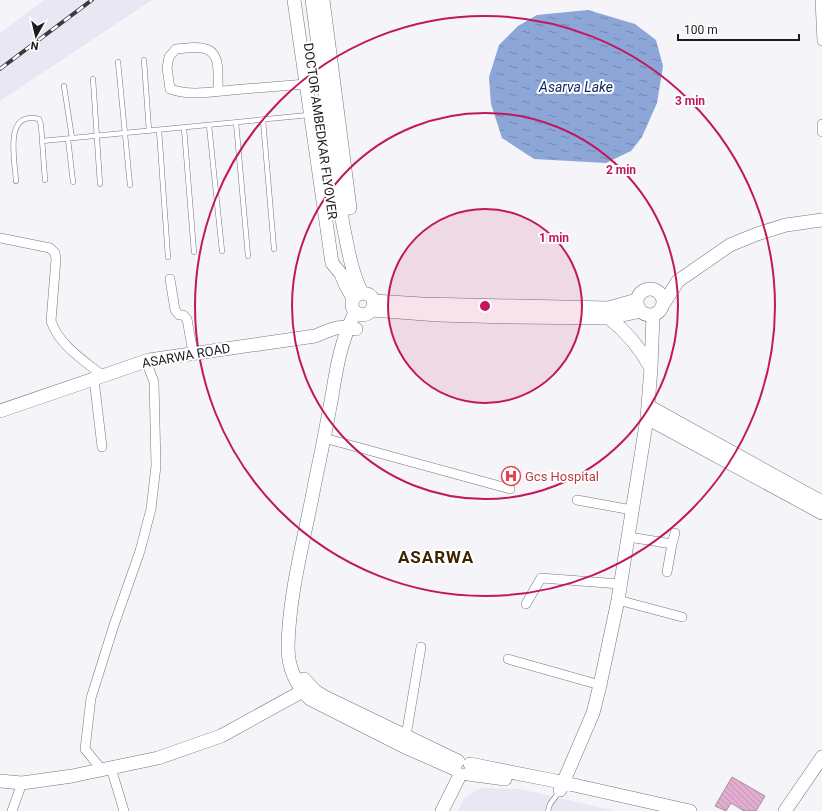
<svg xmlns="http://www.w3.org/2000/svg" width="822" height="811" viewBox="0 0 822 811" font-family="Roboto,sans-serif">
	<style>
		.built { fill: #e9e7f3 }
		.water { fill: url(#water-ripples) }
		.building { fill: url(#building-back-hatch); stroke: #9a9699 }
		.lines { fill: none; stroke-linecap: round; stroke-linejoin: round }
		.lane-casing { stroke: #77767b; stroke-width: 5.5 }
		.street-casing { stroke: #77767b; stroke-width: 10 }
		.secondary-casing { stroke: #77767b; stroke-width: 14 }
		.lane { stroke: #fff; stroke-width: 4.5 }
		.street { stroke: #fff; stroke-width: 9 }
		.secondary { stroke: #fff; stroke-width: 13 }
		.rail-casing { stroke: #3b3b3e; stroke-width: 4 }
		.rail { stroke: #fff; stroke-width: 2.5; stroke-dasharray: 8; stroke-linecap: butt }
		.ring { fill: none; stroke: #c2185b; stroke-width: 2 }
		.labels { text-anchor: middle; stroke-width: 4; stroke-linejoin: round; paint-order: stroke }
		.street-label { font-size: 13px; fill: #1c1c1e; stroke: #fff }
		.health-label { font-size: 13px; fill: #be3a42; stroke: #fff; text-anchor: start }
		.water-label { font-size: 14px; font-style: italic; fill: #102964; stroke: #fff }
		.district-label { font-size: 17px; font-weight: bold; letter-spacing: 1px; fill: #3c2401; stroke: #fff }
		.centre { fill: #c2185b; stroke: #fff; stroke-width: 2 }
		.ring-label { font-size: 12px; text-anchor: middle; font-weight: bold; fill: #c2185b; stroke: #fff; stroke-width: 4; stroke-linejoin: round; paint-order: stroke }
	</style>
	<defs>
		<pattern id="water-ripples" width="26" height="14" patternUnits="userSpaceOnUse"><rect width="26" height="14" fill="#8ca6d8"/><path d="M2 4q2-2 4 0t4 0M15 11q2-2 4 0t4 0" fill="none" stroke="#7286af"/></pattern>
		<pattern id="building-back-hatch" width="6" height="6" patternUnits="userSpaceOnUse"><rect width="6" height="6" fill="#e3add1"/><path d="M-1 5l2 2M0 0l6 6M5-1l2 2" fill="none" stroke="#c294b3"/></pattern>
	</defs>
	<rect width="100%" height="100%" fill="#f5f4f9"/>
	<path class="built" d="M44,0h108l-152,101v-68z
		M481,788l39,1 96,22h-158l7,-14z"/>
	<path class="water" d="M588,10l47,14 21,16 7,26 -6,37 -15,34 -11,14 -25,12 -72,-4 -32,-21 -11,-34 -2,-27 10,-32 19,-19 19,-11z"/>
	<path class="building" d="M508,470l11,2 -2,12 -11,-2z
		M732,777l33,19 -9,15h-12l-13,-8 -5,8 -11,-5z"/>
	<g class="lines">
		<g class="lane-casing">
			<path id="lane" d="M144,60l5,71
				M118,62l12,123
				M93,79l7,105
				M64,86l8,52
				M263,120l11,129
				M236,122l12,134
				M209,125l13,126
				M184,128l10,124
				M159,130l9,127
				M68,139l5,43
				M42,141l267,-26
				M16,181c-1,-20 -13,-71 23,-62l2,6 4,55
				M548,811l2,-7 9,-12"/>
		</g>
		<g class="street-casing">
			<path id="street" d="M820,0l2,41
				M218,91c0,-8 1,-26 -2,-32 -5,-16 -27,-11 -40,-10l-7,8 -2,11 3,21c19,7 41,3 62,1 24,-2 49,-4 74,-6
				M822,124v8
				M0,238l50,10 5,5 1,6 -5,62c8,24 32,39 51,54
				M170,279l5,31 4,5h4l4,4 6,34
				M94,379l8,68
				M324,438l186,51
				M577,500l55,10
				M629,537l43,7 -5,28
				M672,544l3,-11
				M618,600l64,17
				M526,604l15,-26 79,6
				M508,659l92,26
				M406,736l15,-89
				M111,768l13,43
				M102,770l-17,-21 6,-51 23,-73 26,-74 11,-42 5,-43 -2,-84 -8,-21
				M12,811l10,-28"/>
		</g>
		<g class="secondary-casing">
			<path id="secondary" d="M294,0l38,263 9,11 4,10 8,14
				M312,0l31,225c5,23 8,46 19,68
				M323,0l27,208
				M637 302a13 13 0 1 1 26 0a13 13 0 1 1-26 0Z
				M374,301l48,3 186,4 29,-8
				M664,303l14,-22 52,-36 27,-11 29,-9 36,-5
				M372,310l2,-9c-3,-7 -8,-9 -16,-7 -15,10 1,30 14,16l66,5 76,2 95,1 32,-7
				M355,312c-14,30 -18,52 -23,84 -5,27 -10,54 -16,81 -10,56 -27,113 -28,170 0,21 8,38 22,52l95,48 50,22
				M609,318c18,14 31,30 42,50
				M648,406l174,96
				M0,411l149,-51 166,-24c16,-6 23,-12 41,-7
				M647,418l175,95
				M304,679l11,12 10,6 133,64
				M470,764l86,17 134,30
				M468,774l37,5
				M0,781l22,2 50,-7 86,-18 63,-22 89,-49
				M560,790l33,-77 7,-28 18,-85 29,-182 4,-50 2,-53
				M442,811l18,-36
				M785,811l37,-54"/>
		</g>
		<use href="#lane" class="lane"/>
		<use href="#street" class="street"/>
		<use href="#secondary" class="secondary"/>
		<g class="rail-casing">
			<path id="rail" d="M0,69l92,-69"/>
		</g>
		<use href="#rail" class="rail"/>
	</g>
	<circle cx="485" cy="306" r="97" fill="#c2185b" fill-opacity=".12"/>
	<g class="ring">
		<circle cx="485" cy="306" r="97"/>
		<circle cx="485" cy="306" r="193"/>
		<circle cx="485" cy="306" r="290"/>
	</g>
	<defs>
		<g id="hospital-ring" transform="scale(1)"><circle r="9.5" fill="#fff" stroke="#e0444e" stroke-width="1.5"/><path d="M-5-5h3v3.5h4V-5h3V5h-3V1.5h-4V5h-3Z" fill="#e0444e"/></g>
	</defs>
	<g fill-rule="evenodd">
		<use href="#hospital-ring" x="511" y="476"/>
	</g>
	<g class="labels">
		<g class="street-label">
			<text transform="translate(321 131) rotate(82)" y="5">DOCTOR AMBEDKAR FLYOVER</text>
			<text transform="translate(186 355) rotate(-10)" y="5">ASARWA ROAD</text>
		</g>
		<g class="health-label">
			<text x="525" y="481">Gcs Hospital</text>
		</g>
		<g class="water-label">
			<text x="576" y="92">Asarva Lake</text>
		</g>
		<g class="district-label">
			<text x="436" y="563">ASARWA</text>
		</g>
	</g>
	<circle cx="485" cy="306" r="6" class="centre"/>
	<g class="ring-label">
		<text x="690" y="105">3 min</text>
		<text x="621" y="174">2 min</text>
		<text x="554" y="242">1 min</text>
	</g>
	<g transform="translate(36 36) rotate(188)" stroke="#ffffff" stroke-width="3" paint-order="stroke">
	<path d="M0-3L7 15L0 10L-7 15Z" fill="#1c1c1e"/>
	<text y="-6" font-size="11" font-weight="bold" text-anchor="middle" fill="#1c1c1e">N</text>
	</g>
	<path d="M678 34v6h121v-6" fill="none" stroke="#1c1c1e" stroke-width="2"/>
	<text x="684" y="34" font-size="12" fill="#1c1c1e" stroke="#ffffff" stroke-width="3" paint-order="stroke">100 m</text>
</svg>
